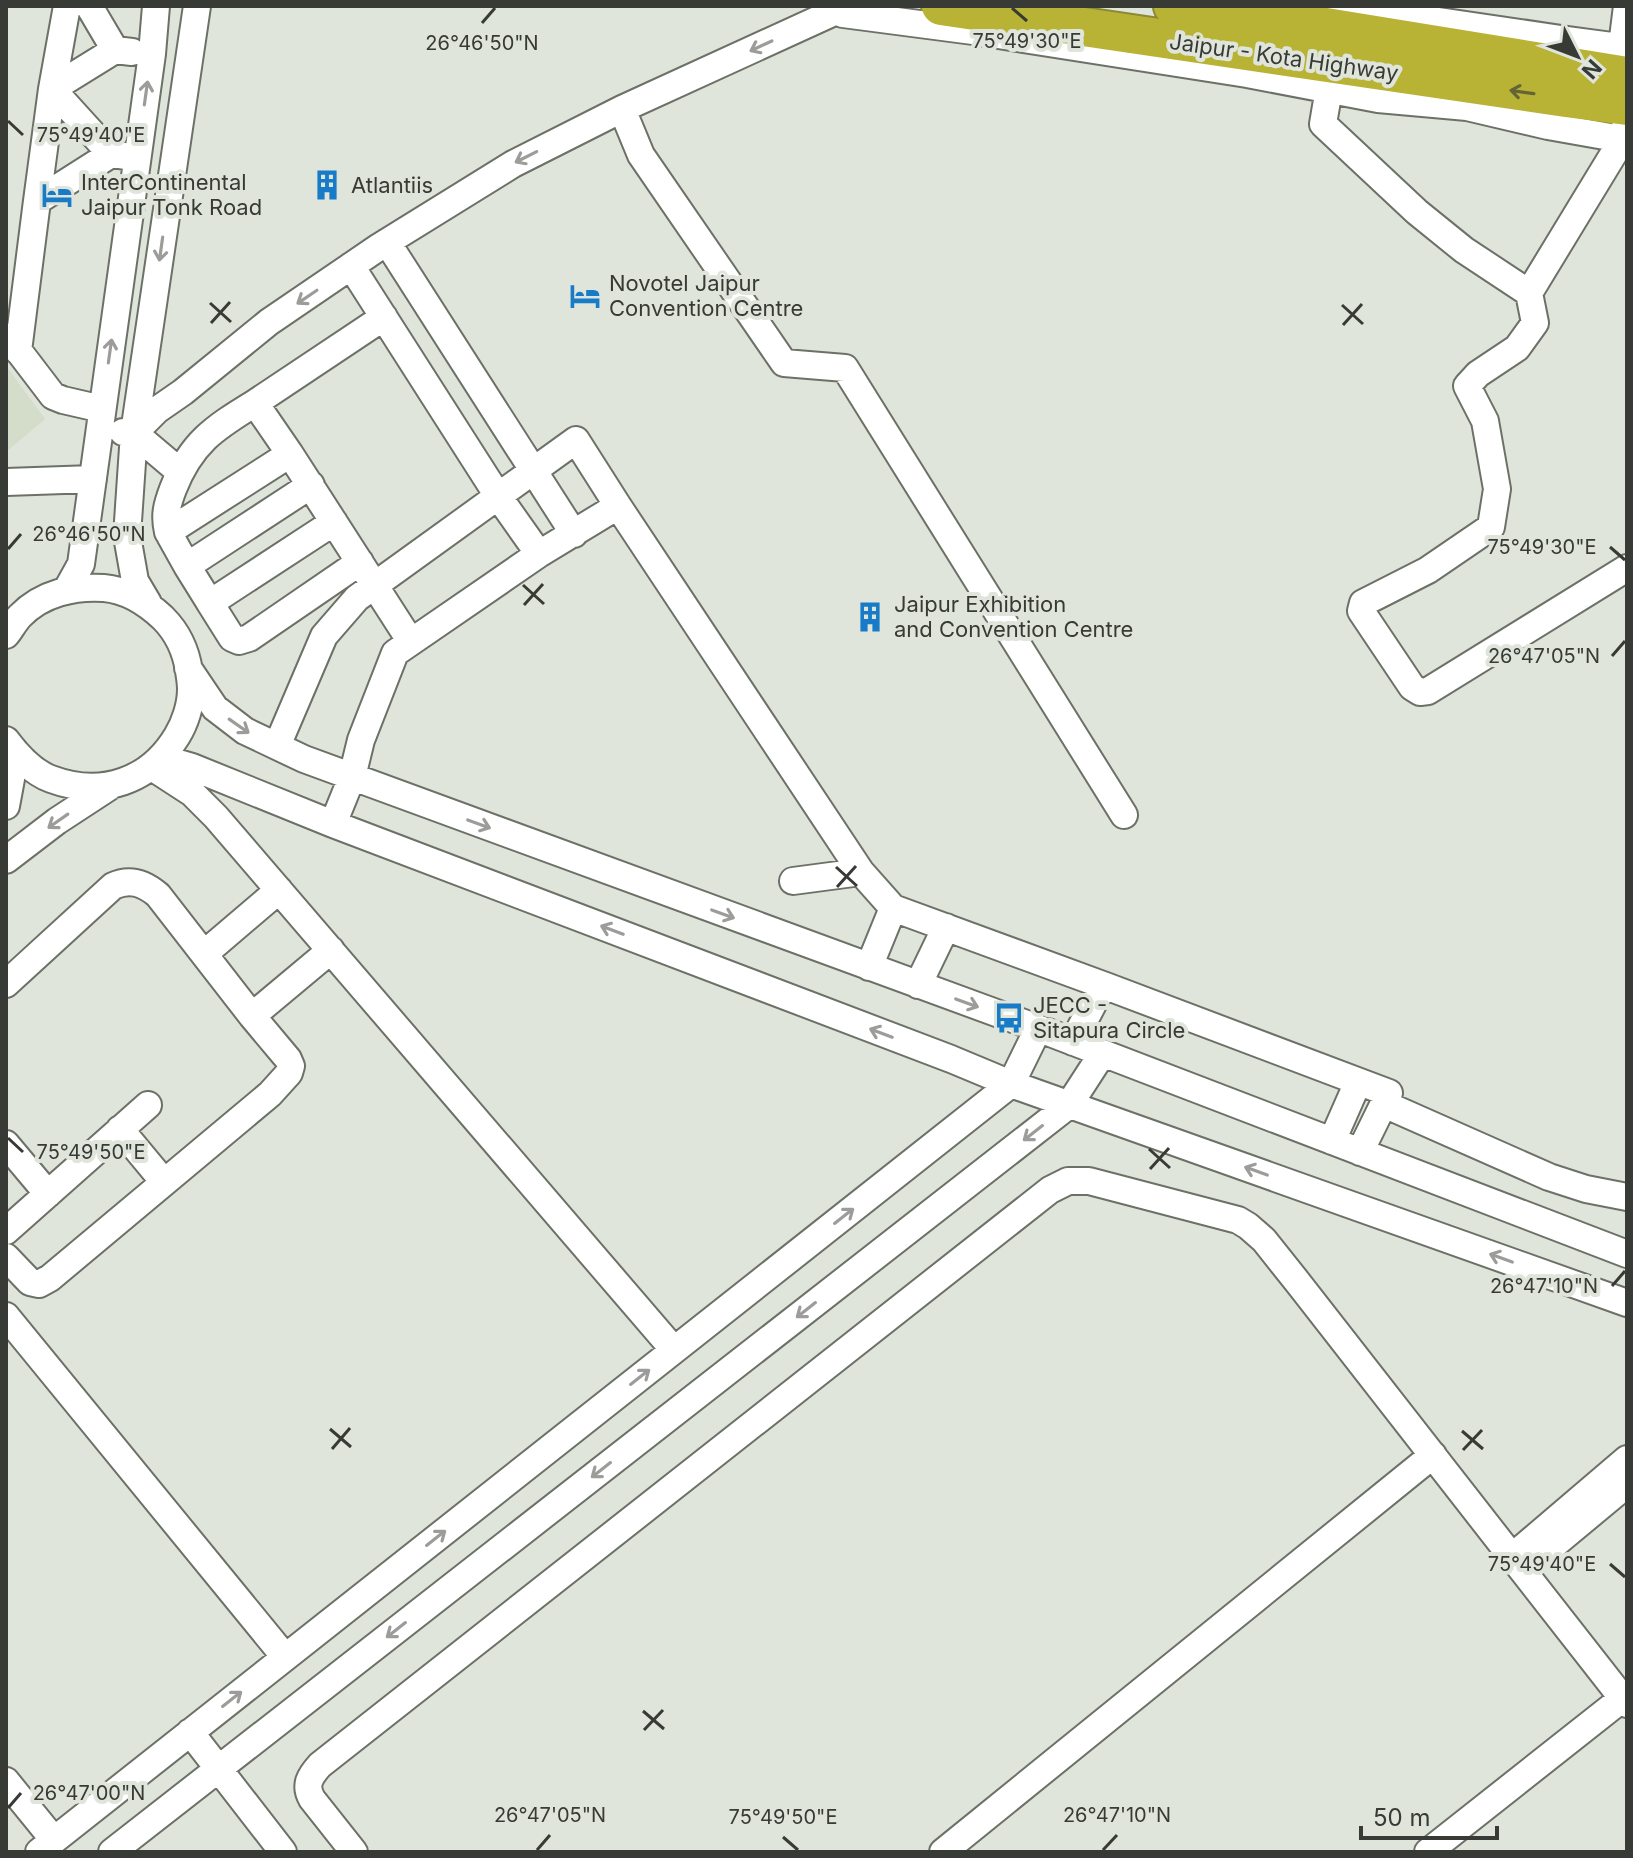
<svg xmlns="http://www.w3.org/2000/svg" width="1633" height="1858" viewBox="0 0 1633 1858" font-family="Inter,sans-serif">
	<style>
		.built { fill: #d3ddca }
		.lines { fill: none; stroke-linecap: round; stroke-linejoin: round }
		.minor-casing { stroke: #6c7167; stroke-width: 30 }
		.highway-casing { stroke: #8c8935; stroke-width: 42 }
		.minor { stroke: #fff; stroke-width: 26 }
		.highway { stroke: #b9b335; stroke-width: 38 }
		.oneway { stroke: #9c9c9a }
		.oneway2 { stroke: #656436 }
		.ticks { fill: none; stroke: #383a36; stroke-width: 3 }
		.labels { text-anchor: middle; stroke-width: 8; stroke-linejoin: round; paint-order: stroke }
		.street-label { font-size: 22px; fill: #383a36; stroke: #dfe5da }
		.poi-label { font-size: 22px; fill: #383a36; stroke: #dfe5da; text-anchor: start }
		.ticks-label { font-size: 20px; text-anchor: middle; fill: #383a36; stroke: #dfe5da; stroke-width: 8; stroke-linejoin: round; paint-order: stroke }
	</style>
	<rect width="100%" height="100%" fill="#dfe5da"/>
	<path class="built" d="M6,366l39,53 -39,33z"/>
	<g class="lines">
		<g class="minor-casing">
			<path id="minor" d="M89,6l26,44 17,2
				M1323,6l75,9 170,25 59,8
				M843,14l130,17 274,43 131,25 89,8 81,19 79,14
				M115,50l-63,39 59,65 14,2
				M1620,62l7,-56
				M1332,71l-9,53 94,88 47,38 65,43 93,-153 3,-13
				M622,109l19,46 143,208 61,5 279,447
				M37,201l15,-112 15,-83
				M387,242l187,292
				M351,266l147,230 41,58
				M1529,293l6,30 -18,25 -39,26 -11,12 18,35 12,68 -6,38 -63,43 -65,33 -2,8 51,76 8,5 8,-1 199,-123
				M384,317l-129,86 35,51 121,188
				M8,337l45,59 10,4 39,9
				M18,351l19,-150 74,-47
				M255,403c-41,25 -64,40 -82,86 -6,16 -9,26 -5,43l122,-78
				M123,432l11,1 46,39
				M134,433l23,-23 26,-18 86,-70 110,-75 134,-83 109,-55 210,-96 32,-7
				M6,482l87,-3
				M168,532l19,34 124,-81
				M187,566l23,37 124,-81
				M66,591l15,-27 71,-510 4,-48
				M148,603l-13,-22 -8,-45 7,-103 63,-427
				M210,603l22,35 7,3 10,-3 111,-76
				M6,635c5,-6 9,-14 14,-19 22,-23 55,-30 84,-28 23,2 42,14 59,30 14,14 23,33 26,53 1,6 2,13 2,18 0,16 -6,34 -14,47 -27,45 -75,62 -126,43 -19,-7 -33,-23 -45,-39
				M188,668l27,40 30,23 59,28 728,267 595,228
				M277,746l47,-110 33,-38 219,-158 42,66
				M6,753l5,26 -5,27
				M161,758l31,9 141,57 618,235 60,25 616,219
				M152,767l40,26 24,24 458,533
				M333,824l19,-47 9,-37 34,-87 144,-99 79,-48 243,366
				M6,860l51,-39 52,-34
				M793,881l68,-9 32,36 -24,59
				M893,908l210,77
				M204,954l75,-64
				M6,984l107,-98c17,-8 31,-3 45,9l94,121 36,43 3,7 -2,7 -19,21 -220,184 -11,6 -9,-2 -24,-25
				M918,985l28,-58
				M252,1016l79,-66
				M1073,1042l30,-57 286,108 -29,59
				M1384,1104l165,73 37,12 41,8
				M120,1129l44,53
				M1332,1141l26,-59
				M6,1144l42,50
				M6,1231l142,-126
				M6,1316l279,341
				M1627,1459l-115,98 115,147
				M1550,1548l77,-64
				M190,1732l93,120
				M6,1781l48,59
				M39,1852l972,-768 27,-55
				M112,1852l957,-747 33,-51
				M354,1852l-42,-53c-8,-14 -2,-23 8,-34l730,-575 18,-9h21l149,39 10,6 16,14 35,44 213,273
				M943,1852l490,-397
				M1428,1852l195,-154"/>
		</g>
		<g class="highway-casing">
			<path id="highway" d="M941,6l625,92 61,8
				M1173,6l85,10 369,60"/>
		</g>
		<use href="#minor" class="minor"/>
		<use href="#highway" class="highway"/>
	</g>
	<defs><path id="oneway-shaft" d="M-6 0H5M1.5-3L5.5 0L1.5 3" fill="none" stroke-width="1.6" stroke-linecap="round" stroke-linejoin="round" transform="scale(2)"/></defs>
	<g class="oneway">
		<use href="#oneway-shaft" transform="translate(761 46) rotate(155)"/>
		<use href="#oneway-shaft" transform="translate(146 93) rotate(-82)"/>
		<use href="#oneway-shaft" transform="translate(526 157) rotate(153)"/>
		<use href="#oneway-shaft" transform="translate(161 249) rotate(98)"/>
		<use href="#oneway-shaft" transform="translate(307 297) rotate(146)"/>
		<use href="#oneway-shaft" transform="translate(110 351) rotate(-82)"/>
		<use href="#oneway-shaft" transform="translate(239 726) rotate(35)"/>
		<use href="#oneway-shaft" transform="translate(58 821) rotate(145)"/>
		<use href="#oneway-shaft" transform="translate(479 824) rotate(20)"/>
		<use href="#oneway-shaft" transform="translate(723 914) rotate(20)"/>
		<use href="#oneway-shaft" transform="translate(612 930) rotate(-159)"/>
		<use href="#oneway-shaft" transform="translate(967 1003) rotate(20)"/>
		<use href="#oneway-shaft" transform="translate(881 1033) rotate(-159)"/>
		<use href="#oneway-shaft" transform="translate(1033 1133) rotate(142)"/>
		<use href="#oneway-shaft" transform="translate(1256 1171) rotate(-160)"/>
		<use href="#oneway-shaft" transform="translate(844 1216) rotate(-38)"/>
		<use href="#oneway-shaft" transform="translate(1501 1258) rotate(-160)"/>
		<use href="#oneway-shaft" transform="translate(806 1310) rotate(142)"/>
		<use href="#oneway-shaft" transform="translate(640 1377) rotate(-38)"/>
		<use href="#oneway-shaft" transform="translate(601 1470) rotate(142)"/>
		<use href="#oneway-shaft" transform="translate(436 1538) rotate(-38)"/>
		<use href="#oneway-shaft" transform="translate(396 1630) rotate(142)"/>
		<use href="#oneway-shaft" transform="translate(232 1699) rotate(-38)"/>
	</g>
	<use class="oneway2" href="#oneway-shaft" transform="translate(1522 92) rotate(-172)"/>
	<path class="ticks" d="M1012,8l15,13M482,23l13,-15M8,121l15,14M210,303l21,19M1342,305l21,19M211,323l19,-21M1343,325l19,-21M1610,547l15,13M8,549l13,-15M523,585l21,19M524,605l19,-21M1612,656l13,-15M836,867l21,19M837,887l19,-21M8,1138l15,14M1149,1149l21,19M1150,1169l19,-21M1612,1286l13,-15M330,1429l21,18M1462,1431l21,18M332,1449l18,-21M1463,1450l19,-20M1610,1564l15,13M643,1711l21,18M644,1730l19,-20M8,1808l13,-15M783,1837l15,13M537,1850l13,-15M1103,1850l14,-15"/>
	<defs>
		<g id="building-bare" transform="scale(2.4)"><path d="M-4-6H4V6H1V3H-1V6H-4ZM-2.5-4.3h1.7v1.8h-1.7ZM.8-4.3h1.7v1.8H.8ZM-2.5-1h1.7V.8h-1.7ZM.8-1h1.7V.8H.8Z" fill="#177bc7" stroke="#dfe5da" stroke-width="2.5" paint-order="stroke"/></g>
		<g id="hotel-bare" transform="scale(2.4)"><path d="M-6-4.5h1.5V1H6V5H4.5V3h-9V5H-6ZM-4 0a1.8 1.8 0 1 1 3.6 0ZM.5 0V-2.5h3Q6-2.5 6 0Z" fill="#177bc7" stroke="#dfe5da" stroke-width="2.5" paint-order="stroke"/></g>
		<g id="bus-bare" transform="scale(2.4)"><path d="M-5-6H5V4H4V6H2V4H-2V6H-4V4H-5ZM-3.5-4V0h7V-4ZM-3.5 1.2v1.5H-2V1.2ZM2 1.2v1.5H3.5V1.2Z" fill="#177bc7" stroke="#dfe5da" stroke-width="2.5" paint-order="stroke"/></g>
	</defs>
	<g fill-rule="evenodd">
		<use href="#building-bare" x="327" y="185"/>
		<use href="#hotel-bare" x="57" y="195"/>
		<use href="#hotel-bare" x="585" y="296"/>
		<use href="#building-bare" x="870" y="617"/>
		<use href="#bus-bare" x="1009" y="1018"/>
	</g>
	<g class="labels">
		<g class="street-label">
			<text transform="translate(1284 57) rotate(8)" y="8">Jaipur - Kota Highway</text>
		</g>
		<g class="poi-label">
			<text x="81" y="190">InterContinental<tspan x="81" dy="25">Jaipur Tonk Road</tspan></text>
			<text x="351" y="193">Atlantiis</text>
			<text x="609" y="291">Novotel Jaipur<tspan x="609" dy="25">Convention Centre</tspan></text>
			<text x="894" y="612">Jaipur Exhibition<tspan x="894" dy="25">and Convention Centre</tspan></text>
			<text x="1033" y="1013">JECC -<tspan x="1033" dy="25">Sitapura Circle</tspan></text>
		</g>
	</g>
	<g class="ticks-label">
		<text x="1027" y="48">75°49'30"E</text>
		<text x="482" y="50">26°46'50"N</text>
		<text x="91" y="142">75°49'40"E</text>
		<text x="89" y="541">26°46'50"N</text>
		<text x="1542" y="554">75°49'30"E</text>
		<text x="1544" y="663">26°47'05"N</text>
		<text x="91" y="1159">75°49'50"E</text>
		<text x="1544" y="1293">26°47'10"N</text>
		<text x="1542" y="1571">75°49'40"E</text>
		<text x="89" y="1800">26°47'00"N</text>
		<text x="550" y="1822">26°47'05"N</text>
		<text x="1117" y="1822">26°47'10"N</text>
		<text x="783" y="1824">75°49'50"E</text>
	</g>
	<rect width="1633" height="1858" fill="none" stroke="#383a36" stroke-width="16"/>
	<g transform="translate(1577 56) rotate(132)" stroke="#dfe5da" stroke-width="6" paint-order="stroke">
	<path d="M0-6L14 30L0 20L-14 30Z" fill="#383a36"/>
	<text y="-12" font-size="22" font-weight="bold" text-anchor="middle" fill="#383a36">N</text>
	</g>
	<path d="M1361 1826v12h136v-12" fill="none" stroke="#383a36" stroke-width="4"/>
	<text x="1373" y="1826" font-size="24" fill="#383a36" stroke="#dfe5da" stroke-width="6" paint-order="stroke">50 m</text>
</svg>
